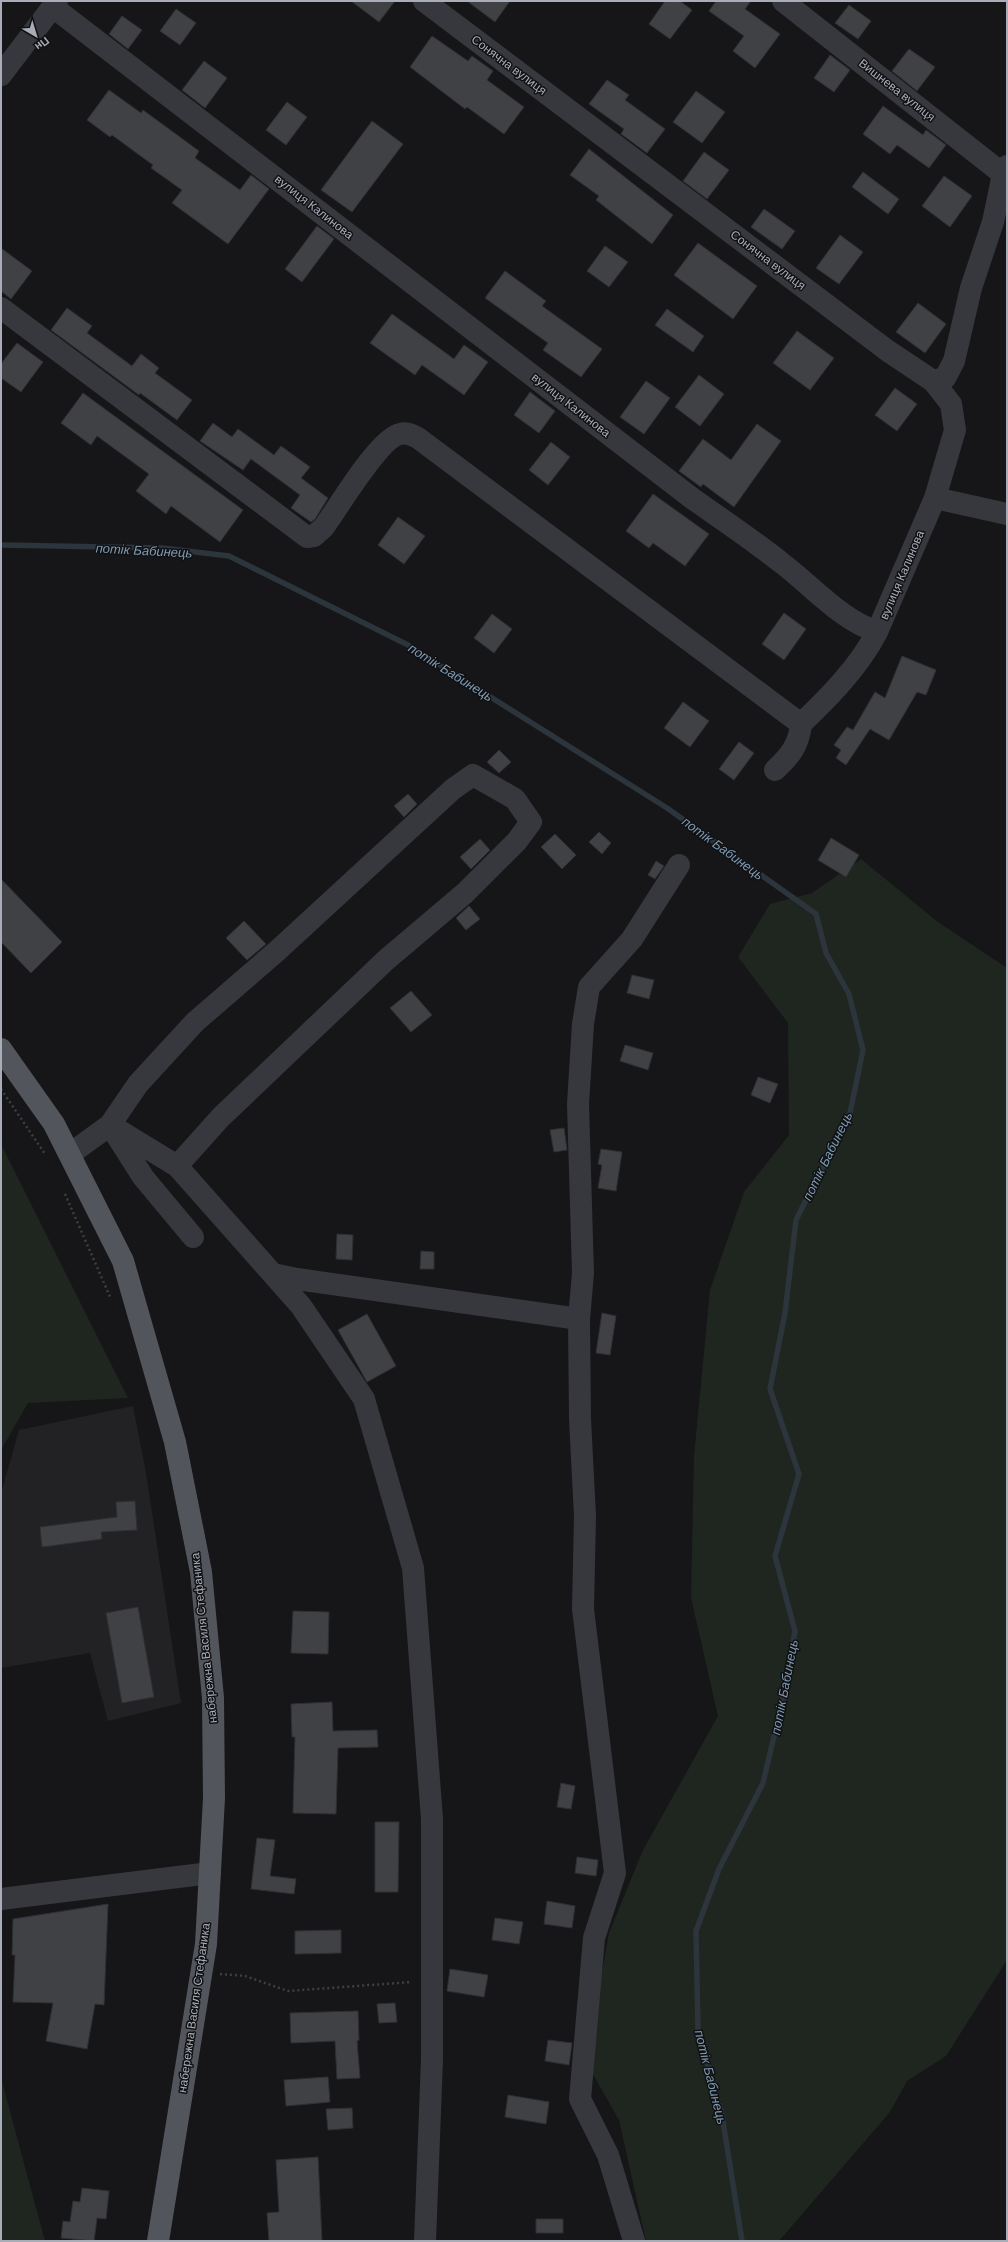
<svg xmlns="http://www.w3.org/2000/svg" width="1008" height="2242" viewBox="0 0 1008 2242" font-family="'DM Sans',sans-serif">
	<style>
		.built { fill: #222225 }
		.green { fill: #1e261f }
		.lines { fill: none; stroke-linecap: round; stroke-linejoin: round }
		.stream { stroke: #2c353c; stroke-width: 5.5 }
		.building { fill: #404145; stroke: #303034 }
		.path { stroke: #3d3f44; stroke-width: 2.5; stroke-dasharray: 2 3; stroke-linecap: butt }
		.minor { stroke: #37383d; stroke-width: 22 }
		.major { stroke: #53555c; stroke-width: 22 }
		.labels { text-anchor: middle; stroke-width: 3; stroke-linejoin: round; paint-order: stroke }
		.street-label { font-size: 12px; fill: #a8adb8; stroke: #111113 }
		.water-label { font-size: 13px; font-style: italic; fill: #7f9bb3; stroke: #111113 }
	</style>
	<rect width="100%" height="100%" fill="#161618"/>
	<path class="built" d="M133,1406l13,67 35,230 -73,18 -18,-68 -89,15v-175l18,-63z"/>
	<path class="green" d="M861,859l77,63 69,46v992l-61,96 -39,25 -17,31 -111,129h-133l-27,-121 -33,-58 23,-129 34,-83 75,-134 -27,-118 3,-142 16,-166 34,-98 45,-57 -1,-112 -50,-66 32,-53 42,-11z
		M1,1144l127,254 -100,5 -27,47z
		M1,2078l44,163h-44z"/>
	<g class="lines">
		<path class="stream" d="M1,545l161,3 67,8 179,89 259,163 149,106 10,39 23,41 14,56 -13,63 -54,107 -11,93 -15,76 29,85 -24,82 20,75 -11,63 -21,89 -44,86 -23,62 2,99 24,85 20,126"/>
	</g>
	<path class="building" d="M351,1h44l-16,21z
		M467,1h43l-15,21z
		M665,1h15l12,9 -22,29 -21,-15z
		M716,1h35l-6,8 35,25 -25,34 -22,-17 11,-15 -35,-25z
		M849,5l22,16 -13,18 -23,-16z
		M176,9l20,14 -16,22 -20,-14z
		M122,16l20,14 -14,19 -19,-15z
		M432,36l36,25 4,-5 21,15 -6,9 37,27 -20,27 -37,-27 -2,2 -55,-42z
		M909,49l26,18 -18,24 -25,-20z
		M830,55l20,15 -16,22 -20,-14z
		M204,61l23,17 -22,30 -23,-18z
		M607,80l22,15 -4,5 40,29 -18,24 -26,-19 3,-5 -35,-25z
		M109,90l32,23 2,-3 56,41 -4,7 45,32 11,-15 18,14 -41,55 -56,-41 10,-13 -31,-22 2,-3 -41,-30 -2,2 -23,-17z
		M696,91l29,21 -23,31 -29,-21z
		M287,102l20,15 -21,28 -20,-15z
		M883,106l40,29 3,-5 20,15 -17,23 -32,-23 -7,9 -27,-20z
		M372,121l31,23 -51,68 -31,-22z
		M589,149l84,66 -21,29 -56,-44 3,-4 -29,-21z
		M704,152l25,18 -22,29 -24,-18z
		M863,172l36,27 -11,15 -36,-27z
		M944,176l28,20 -22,31 -28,-21z
		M764,209l31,22 -13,18 -31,-22z
		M317,226l17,13 -32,43 -17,-13z
		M840,235l23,17 -24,32 -23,-16z
		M698,243l59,43 -24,33 -59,-44z
		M605,246l23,16 -19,25 -22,-16z
		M1,248l31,23 -21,28 -10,-8z
		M505,271l41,30 -4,5 60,43 -21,28 -38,-27 5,-7 -63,-45z
		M918,303l28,21 -21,29 -29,-21z
		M67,308l25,18 -5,7 45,33 9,-12 18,14 -4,5 37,27 -15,20 -37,-27 -1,2 -88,-65z
		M667,309l37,27 -11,16 -38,-27z
		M392,314l62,45 10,-14 24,17 -24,33 -42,-30 -7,10 -45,-32z
		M797,331l37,27 -24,32 -37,-27z
		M17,343l26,19 -22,30 -20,-14v-14z
		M699,375l25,19 -24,32 -25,-19z
		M646,381l24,17 -26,36 -24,-17z
		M895,388l22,16 -20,27 -22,-16z
		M530,392l25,19 -16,22 -25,-18z
		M83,393l160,117 -23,32 -49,-36 -5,8 -30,-23 13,-17 -52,-38 -6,9 -30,-22z
		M213,423l19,14 6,-8 36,26 7,-9 29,21 -9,11 27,20 -13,21 -4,3 -20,-14 9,-13 -49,-36 -8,11 -43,-29z
		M757,424l24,17 -47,66 -31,-23 -2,3 -22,-16 24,-32 28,21z
		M551,442l19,15 -22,28 -19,-15z
		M653,494l56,40 -24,32 -32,-23 -4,5 -23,-17z
		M398,517l27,19 -21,28 -26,-19z
		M784,613l22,16 -22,31 -22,-16z
		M492,614l20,15 -18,24 -20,-15z
		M902,656l34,14 -10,25 -9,-3 -28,48 -19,-11 -24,36 -10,-7 5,-8 -7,-5 13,-18 6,3 22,-38 10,6z
		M683,702l26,19 -19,26 -26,-19z
		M739,742l15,11 -20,27 -15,-11z
		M499,750l12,12 -12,11 -12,-11z
		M408,794l9,10 -13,13 -10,-11z
		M599,832l12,11 -9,11 -13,-12z
		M555,834l21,21 -14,14 -21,-22z
		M831,838l28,17 -13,22 -28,-17z
		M480,839l10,11 -19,19 -11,-12z
		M656,861l8,5 -9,13 -7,-4z
		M1,879l61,63 -31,31 -30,-31z
		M469,906l11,13 -14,11 -10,-12z
		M244,921l22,23 -19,16 -21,-22z
		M632,975l22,5 -5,19 -22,-6z
		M411,991l21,24 -21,17 -21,-24z
		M625,1045l28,8 -5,17 -28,-9z
		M758,1077l20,7 -8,19 -19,-8z
		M564,1128l3,22 -13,2 -4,-22z
		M601,1149l21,3 -6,39 -18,-3 4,-23 -4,-1z
		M337,1234l16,1 -1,25 -16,-1z
		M421,1251l13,1v17h-14z
		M602,1313l14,3 -6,39 -14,-2z
		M367,1314l29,52 -29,16 -29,-52z
		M135,1501l2,29 -36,2 1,7 -60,8 -2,-20 77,-10 -1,-15z
		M138,1607l16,90 -32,6 -16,-90z
		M293,1611l36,1 -1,42 -37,-1z
		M332,1702l1,29 44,-1 1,17 -40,1 -2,66 -43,-1 2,-76h-3l-1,-33z
		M561,1783l14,3 -4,23 -14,-2z
		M375,1822h24l-1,70h-23z
		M257,1838l18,2 -5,36 26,3 -2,15 -43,-5z
		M577,1857l21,3 -2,16 -21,-3z
		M547,1901l28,5 -3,22 -28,-4z
		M108,1904l-4,101 -9,-1 -8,45 -41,-8 7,-38 -40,-1 2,-47h-3l1,-36z
		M495,1918l28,4 -4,22 -27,-4z
		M341,1930v23l-46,1v-23z
		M450,1969l38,6 -4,22 -37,-6z
		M395,2003l2,19 -18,1 -2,-19z
		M358,2011l1,29 -2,1 3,37 -23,1 -2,-38 -44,2 -1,-30z
		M548,2040l24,3 -3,22 -24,-4z
		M328,2077l2,25 -44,4 -2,-26z
		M508,2095l41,7 -3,22 -41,-7z
		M352,2108l1,20 -25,2 -2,-21z
		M318,2157l4,84h-53l-2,-28 12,-1 -3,-52z
		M82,2188l27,3 -3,28 -9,-1 -3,23 -33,-3 2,-17 7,1 3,-21 7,1z
		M536,2219h27v14h-27z"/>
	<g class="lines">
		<path class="path" d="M1,1089l44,65
			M65,1194l46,105
			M220,1974l25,2 43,15 124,-9"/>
		<path class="minor" d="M424,1l464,350 45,30 12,-3 9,-17 17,-73 22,-66 10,-48
			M783,1l220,173 4,-8
			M53,7l640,492c30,21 61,42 90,65 30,23 57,55 94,68l58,-134 20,-68 -4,-26 -18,-23
			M1,75l56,-74
			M1,308l306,229 7,-1 10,-9c14,-19 55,-89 76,-93 7,-2 12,1 18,4l383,286c-2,21 -11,32 -26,46
			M935,498l72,16
			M801,724c28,-27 58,-57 76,-92
			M70,1154l40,-29 67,41 124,140 63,93 49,169 19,251v240l-7,182
			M177,1166l44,-49 165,-157 79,-67 52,-52 14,-19 -16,-23 -42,-24 -20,14 -176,162 -82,71 -57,62 -28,41 33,52 50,60
			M273,1274l24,5 282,40
			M1,1899l209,-26
			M634,2241l-26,-86 -28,-56 14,-161 21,-65 -32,-264 2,-93 -5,-97 -1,-100 4,-46 -5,-169 5,-80 6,-37 43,-48 47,-74"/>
		<path class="major" d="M1,1049l53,75 69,137 52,181 26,130 12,126 1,100 -8,146 -48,297"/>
	</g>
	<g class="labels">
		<g class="street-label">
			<text transform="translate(509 65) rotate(37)" y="4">Сонячна вулиця</text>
			<text transform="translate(897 90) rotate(38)" y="4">Вишнева вулиця</text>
			<text transform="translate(314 207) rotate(38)" y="4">вулиця Калинова</text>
			<text transform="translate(768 260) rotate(37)" y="4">Сонячна вулиця</text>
			<text transform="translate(571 405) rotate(38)" y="4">вулиця Калинова</text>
			<text transform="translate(902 575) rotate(-67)" y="4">вулиця Калинова</text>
			<text transform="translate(204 1638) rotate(-96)" y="4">набережна Василя Стефаника</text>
			<text transform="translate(194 2008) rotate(-82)" y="4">набережна Василя Стефаника</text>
		</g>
		<g class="water-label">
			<text transform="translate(144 550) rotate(3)" y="5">потік Бабинець</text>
			<text transform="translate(451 672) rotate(32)" y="5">потік Бабинець</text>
			<text transform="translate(723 848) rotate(36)" y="5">потік Бабинець</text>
			<text transform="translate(827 1156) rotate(-64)" y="5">потік Бабинець</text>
			<text transform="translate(784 1687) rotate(-79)" y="5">потік Бабинець</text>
			<text transform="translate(711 2077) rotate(76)" y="5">потік Бабинець</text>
		</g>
	</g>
	<rect width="1008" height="2242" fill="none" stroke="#a8adb8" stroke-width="4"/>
	<g transform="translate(36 36) rotate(142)" stroke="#111113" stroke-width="3" paint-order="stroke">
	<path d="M0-3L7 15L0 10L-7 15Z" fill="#a8adb8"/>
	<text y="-6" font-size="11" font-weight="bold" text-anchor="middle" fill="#a8adb8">Пн</text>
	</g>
</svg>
